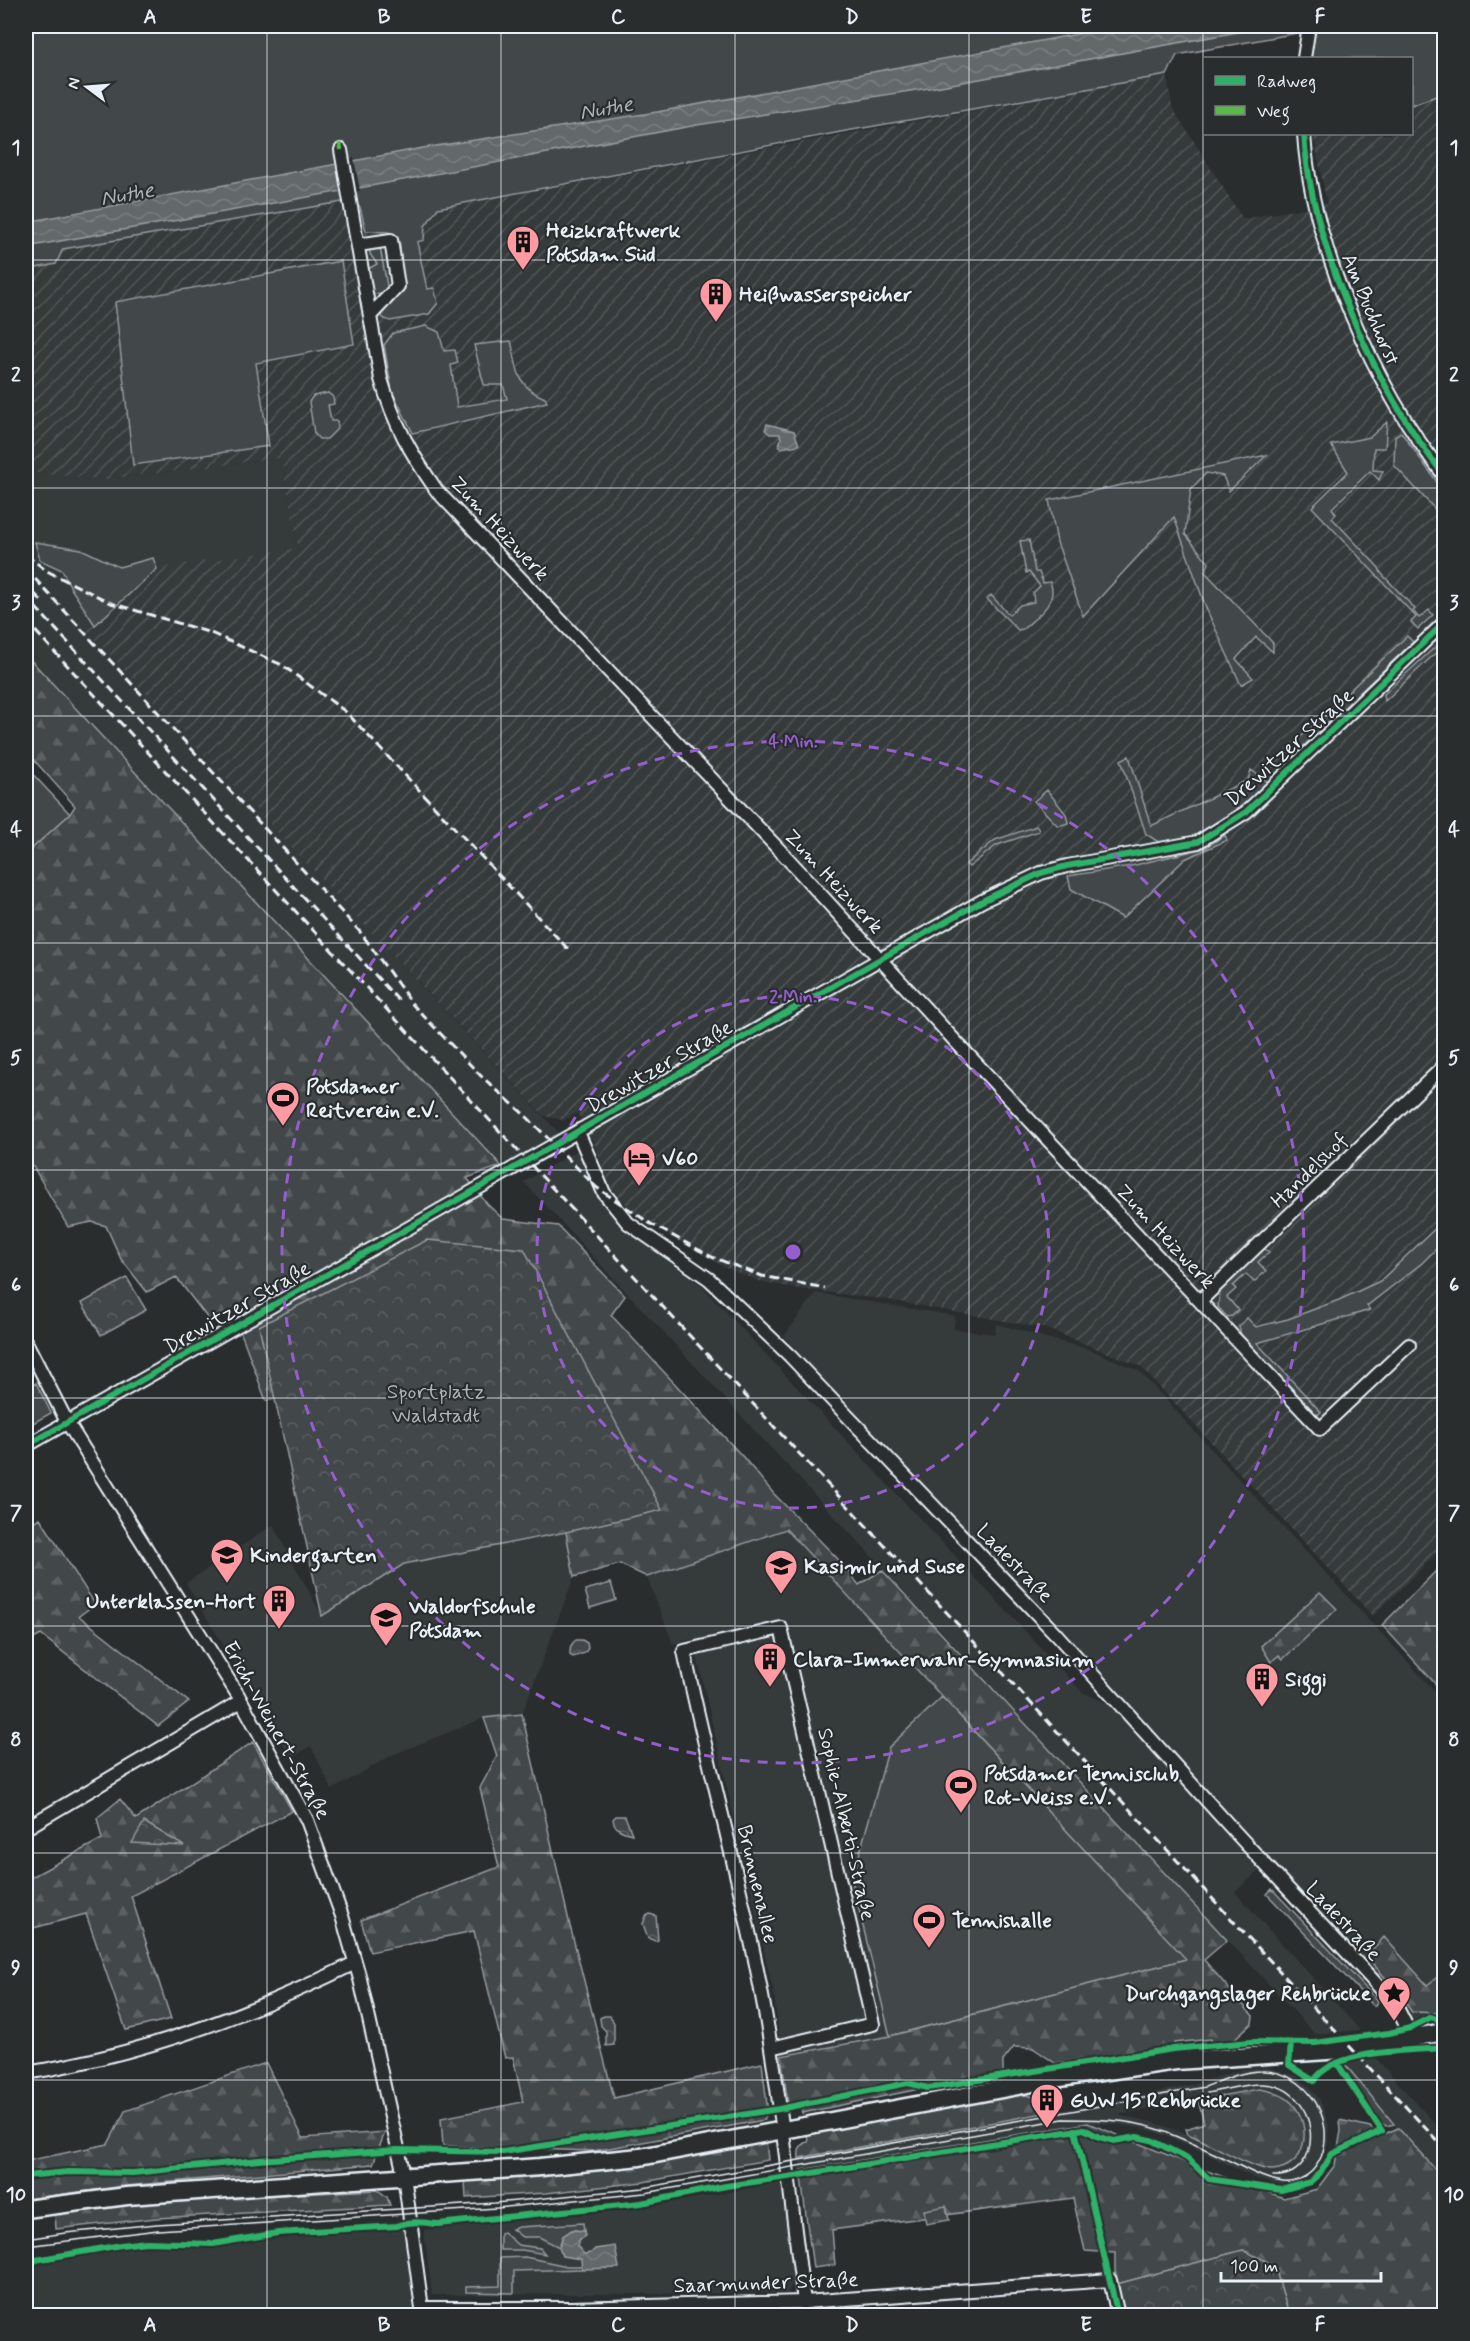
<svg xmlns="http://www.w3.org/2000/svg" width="1470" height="2341" viewBox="0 0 1470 2341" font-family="Mynerve,sans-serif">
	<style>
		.built { fill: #363a3b; fill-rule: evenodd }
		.industrial { fill: url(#industrial-furrows) }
		.green { fill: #424648; stroke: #959ca0; stroke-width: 1.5 }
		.forest { fill: url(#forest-firs); stroke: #959ca0; stroke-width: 1.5 }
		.park { fill: url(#park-crowns); stroke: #959ca0; stroke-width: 1.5 }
		.water { fill: url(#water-waves); stroke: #989fa3; stroke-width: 1.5 }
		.pier { fill: #2a2d2e }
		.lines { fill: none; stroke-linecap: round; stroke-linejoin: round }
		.minor-casing { stroke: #e8f1f8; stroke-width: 16 }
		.major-casing { stroke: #e8f1f8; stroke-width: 21 }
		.minor { stroke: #2a2d2e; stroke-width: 12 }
		.major { stroke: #2a2d2e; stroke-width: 16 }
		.tram { stroke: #e8f1f8; stroke-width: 1.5 }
		.rail { stroke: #e8f1f8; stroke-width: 3; stroke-dasharray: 9 4.5; stroke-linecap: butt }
		.quiet { stroke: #58b947; stroke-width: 4.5; stroke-dasharray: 9 4.5; stroke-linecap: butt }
		.cycleway-casing { stroke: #2a2d2e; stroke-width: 10 }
		.cycleway { stroke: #2db169; stroke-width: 6 }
		.grid { fill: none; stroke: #e8f1f8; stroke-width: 1.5; stroke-opacity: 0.55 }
		.ring { fill: none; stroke: #965dcd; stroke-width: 3; stroke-dasharray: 10 8 }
		.labels { text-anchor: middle; stroke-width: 4.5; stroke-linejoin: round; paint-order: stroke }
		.poi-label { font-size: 21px; font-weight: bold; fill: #e8f1f8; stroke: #2a2d2e; text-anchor: start }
		.street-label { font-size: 21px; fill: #e8f1f8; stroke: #2a2d2e }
		.park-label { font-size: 21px; fill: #aeb5ba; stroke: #2a2d2e }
		.water-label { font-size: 22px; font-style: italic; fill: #acb3b9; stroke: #2a2d2e }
		.centre { fill: #965dcd; stroke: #2a2d2e; stroke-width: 3 }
		.ring-label { font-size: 18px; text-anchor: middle; font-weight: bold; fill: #965dcd; stroke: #2a2d2e; stroke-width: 4.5; stroke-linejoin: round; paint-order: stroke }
		.neatline { fill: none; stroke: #e8f1f8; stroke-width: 2 }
		.grid-label { font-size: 20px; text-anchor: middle; font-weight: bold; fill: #e8f1f8 }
	</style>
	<defs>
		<pattern id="industrial-furrows" width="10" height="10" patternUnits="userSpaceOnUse" patternTransform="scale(1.5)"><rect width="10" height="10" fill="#363a3b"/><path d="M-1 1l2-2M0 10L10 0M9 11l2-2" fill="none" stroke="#535758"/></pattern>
		<pattern id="forest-firs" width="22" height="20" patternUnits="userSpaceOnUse" patternTransform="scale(1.5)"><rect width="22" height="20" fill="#424648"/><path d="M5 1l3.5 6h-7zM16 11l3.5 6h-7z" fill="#5d6163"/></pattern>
		<pattern id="park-crowns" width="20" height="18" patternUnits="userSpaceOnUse" patternTransform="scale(1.5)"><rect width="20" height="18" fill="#424648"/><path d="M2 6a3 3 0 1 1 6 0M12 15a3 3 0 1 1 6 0" fill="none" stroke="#5d6163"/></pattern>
		<pattern id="water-waves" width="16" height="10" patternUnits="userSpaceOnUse" patternTransform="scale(1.5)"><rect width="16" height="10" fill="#63686b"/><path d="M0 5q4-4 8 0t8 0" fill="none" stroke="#797e81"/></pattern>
	</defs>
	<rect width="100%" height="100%" fill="#2a2d2e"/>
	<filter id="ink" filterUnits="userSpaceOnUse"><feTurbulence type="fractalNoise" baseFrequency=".0167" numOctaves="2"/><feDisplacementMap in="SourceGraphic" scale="12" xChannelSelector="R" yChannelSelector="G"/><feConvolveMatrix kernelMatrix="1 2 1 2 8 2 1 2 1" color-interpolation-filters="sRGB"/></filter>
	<g filter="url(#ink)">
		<path class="built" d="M281,458l17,91 -141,19 -69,62 471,503 -48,30 -13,-1 -472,-507v-183l72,8z
			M576,1151l5,4 19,45 20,23 82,63 380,406 27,12 154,163 -28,25 125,138 -45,4 -791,-852z
			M816,1293l139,23 -1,13 41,5 1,-10 95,26 48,21 305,330v321l-27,7 -11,-20 -150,-165 -414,-440 -58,-68z
			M273,1525l49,91 82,-52 162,-32 8,45 -52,137 -38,4 -92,37 -60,35 -21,-44 -20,12 -105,-175z
			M786,1529l156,168 -53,50 -37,134 38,155 -109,20 -7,-62 -81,-355 -20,5 -26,-67z
			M1375,2057l69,77v46l-53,-59 -47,-58z
			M1266,2067l28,8 16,12 10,13 9,26 -1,18 -9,25 -15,12 -16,4h-12l-20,-6 -67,-34 -39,-15 -34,-6 -28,-1 -288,47 -1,-12 351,-64 45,-10 48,-15zM1259,2089l41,63 -12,13 -17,5 -20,-6 -63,-30 -36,-12 -35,-7z
			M781,2182l14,95 -7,16 -356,2 -8,-65 213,-21z
			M418,2228l12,87 -404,1v-60z"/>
		<path class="industrial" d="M1444,31v1515l-71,70 -233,-250 -92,-37 -165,-30 -84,-10 -41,-8 -34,-14 -88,-51 -26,-30 -17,-45 -16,-28 -14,7 -19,-4 -457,-486 69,-62 142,-20 -17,-90 -183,22 -72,-8v-201l30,-7 7,-15 279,-47 60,13 765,-140 5,32 71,112 84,-15 -14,-70h99v-76h-102l26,-21z"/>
		<path class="green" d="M26,26h1273l-2,7 -120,22 -10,20 -321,56 -408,77 -13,18 -1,14 -7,2 10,47 7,-1 4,15 -9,11 -39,7 -7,-3 -2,-5 21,-33 -2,-36 -7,-9 -5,-3 -22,-1 -6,-24 -18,-5 -279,47 -7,15 -30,6z
			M1317,26h127v82l-5,-13 -27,10v-47h-102z
			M380,247l8,44 -7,4 -9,-2 -4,-24 9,-5 -7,-10v-5z
			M341,261l13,83 -98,19 13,83 -136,19 -18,-163z
			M426,326l13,6 5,19 11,-1 3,13 -7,2 6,42 50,-8 -4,-14h-19l-10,-40 37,-4c7,28 4,45 34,57l2,4 -134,31 -21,-42 -8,-46 9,-12z
			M328,393l5,4 1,7 -6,1 3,16h6l1,7 -11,11h-8l-5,-6 -5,-31 4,-6z
			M1387,422l-2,26h-11l-1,22 10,1 -4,9 -9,-9 -38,37 4,6 -4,4 47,50 2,5 34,36 -2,2 6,7 10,-8 4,5 -15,14 -7,-7 5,-5 -104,-110 36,-35 -17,-27 39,-8z
			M1401,432l34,47 9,19v21l-50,-54 1,-29z
			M1267,455l-38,36 -6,-15 -17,-3 -15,16 -6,45 24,29 -4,9 68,71v9l-17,-15 -20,22 17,19 -12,7 -35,-77 -32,-91 -91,99 -26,-74 -8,-42z
			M1029,540l6,32h4l4,11 7,-1c9,21 -14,35 -27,47l-5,1 -31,-31 4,-4 18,20 11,-10 14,-3 -1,-9 7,-7 -11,-14 -3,1 -6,-32z
			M35,542l46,7 38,18 34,-9 4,11 -62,56 -23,-35 -10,-20 -22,-10z
			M1407,636l6,6 -121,115 -6,-6z
			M1444,639v6l-59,56 -1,-7z
			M1129,756l22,70 97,-46 3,-10 20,14 -29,25 -46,29 -36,5 -14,-9 -25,-74z
			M26,767l44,47 -44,40z
			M1047,790l19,24 2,9 -10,3 -24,-25z
			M1037,826l2,5 -42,14 -28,22 -3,-3 29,-24z
			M1225,835l2,5 -42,19 -62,59 -52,-29 -3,-13 63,-10 74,-18z
			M1444,1220v21l-22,22 -55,43 3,4 -113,33 64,69 -6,5 -73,-76 -3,-15 8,-8 9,9 32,-8 51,-19 41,-19z
			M1264,1248l5,4 -11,10 8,9 -12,11 -8,-8 -13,12 3,3 -9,8 11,13 -6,6 -5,1 -9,-10 2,-16z
			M36,1383l15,30 -25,14v-38z
			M611,1583l5,17 -26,8 -5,-18z
			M942,1697l245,262 -297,77 -38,-155 37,-134z
			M1272,1889l106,112 -4,5 -107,-112z
			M1344,2063l50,61 -8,2 -10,-6 -34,-53v-3z
			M583,2223l1,8 -12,-1 -9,6 -4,11 -20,-10h-17l-10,-8 7,-2z
			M503,2232l15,13 22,3 5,6 -23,-4h-22v-17z
			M525,2257l42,9h15v3l-68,2v22l-48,-1v-5l34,-1v-28z"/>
		<path class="forest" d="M26,655l472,507 3,4 -34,12 20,26 16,15 55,7 67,70 -14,19 132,142 31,37 63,64 22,27 23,-15 345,370 -23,20 49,56 -1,7 -20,18 -21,2 -1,-4 -36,4v4l-119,16 -22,-15 -19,-1 -11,14v11l-201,41 -2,-11 -12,1 -7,-47 109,-20 296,-77 -400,-430 -139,48 -27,-13 -46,13 -8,-45 8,-17 -276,-121 -32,7 -23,-63 -12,-26 -22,8 -33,-43 -29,15 -26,-33 -15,-33 -14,-4 -24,5 -42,-73v-300l44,-40 5,-8 -49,-55z
			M40,1518l55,86 -16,12 110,86 -31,24 -117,-91 -15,8v-117z
			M1444,1563v74l-7,8c7,13 13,31 4,45l-59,-65z
			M1320,1592l17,17 -54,50 -4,-4 -8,7 -10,-16z
			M522,1714l48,212 44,172 148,-35 6,50 -4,7 -171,31 -150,-5 -2,-28 82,-16 -10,-45 -8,1 -31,-127 -104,21 -9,-32 138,-53 -19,-79 17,-32 -13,-38z
			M253,1742l39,69 -161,85 40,123 -45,11 -40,-116 -60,16v-50l76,-41 -5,-21 23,-19 16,20z
			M1384,1937l43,48 17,-13v41l-32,-1 -16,-22 -30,-34z
			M266,2063l37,75 82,-6 -12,32 -248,22 -99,13v-38l82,-17 17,-33z
			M1259,2089c12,2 25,5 33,14 21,23 15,65 -20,67 -16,1 -66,-29 -84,-36l-2,-5 18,-6 -6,-23z
			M1015,2093l25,5 9,14 -250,46c-1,-9 1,-13 9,-17l-1,-9z
			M1340,2120l30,7 10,9 18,-8 46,51v136h-155l-13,-44 -33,-21 -126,34 -2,-14v-17l-30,-2 -12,-53 -241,32 3,35 -22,3 -13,-98 288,-47 122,49 74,26 33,-9 18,-24 6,-34z
			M766,2139l2,21 -125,22 -97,11 -80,5 -1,-17 77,-4 93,-12z
			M378,2190l9,7 3,8 -234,13 -100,11 -1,-18 100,-10z"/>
		<path class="park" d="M427,1240l97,9 138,261 -96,22 -162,32 -82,52 -63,-290z
			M127,1278l19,32 -45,25 -19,-32z
			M576,1640h6l5,3 1,5 -3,5 -12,4 -3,-2c0,-6 0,-11 6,-15z
			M616,1816h9l7,18c-9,-2 -18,-5 -19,-15z
			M144,1822l40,24 -52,-3z
			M650,1914l6,2 2,24 -3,1 -7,-3 -5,-14 3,-8z
			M604,2016h6l4,7v22l-8,1v-15l-5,-5 -1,-8z
			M946,2206l3,14 -23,4 -2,-14z
			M1243,2250l25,12 8,9 13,44h-163l-9,-31z"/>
		<path class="water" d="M1121,26h150l-330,60 -244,39 -321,60 -350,62v-25l397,-74 234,-36z
			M767,424l27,7 5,14 -18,3 -2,-3 2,-6 -1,-5h-10l-5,-4z
			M572,2230l12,1 1,5 -5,3 -3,7 7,8 7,-1 4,-4 20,-3 4,22 -37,1 -1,-10 -19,-3 -3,-9 4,-11z"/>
		<path class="pier" d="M354,158l6,33 -20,3 -5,-32z"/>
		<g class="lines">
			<g class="minor-casing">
				<path id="minor" d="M1304,58l5,-32
					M1304,134c7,111 71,254 140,341
					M341,150l40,229c13,45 29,73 56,112l351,368 169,184 363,386 89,-84
					M358,245l33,-5 7,46 -28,30
					M578,1132l26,61 24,30 81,56 81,77 266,278 180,199 159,171 18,35
					M1200,1301l244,-235
					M26,1342l41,80 171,273 69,125 35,96 18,63 44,196 19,141
					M26,1446l956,-545 59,-28 26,-7 131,-24 48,-30 198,-189
					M26,1828l215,-127
					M771,2048l102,-24 -92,-396 -97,23c24,116 57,229 78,345 20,106 29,213 44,320
					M26,2073c115,-18 224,-58 329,-110
					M422,2308h150l232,-6 306,-22 8,36"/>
			</g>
			<g class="major-casing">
				<path id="major" d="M26,2209l101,-13 413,-29 100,-10 420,-79 116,-17 167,-11 101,-18"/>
			</g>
			<use href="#minor" class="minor"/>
			<use href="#major" class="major"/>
			<path class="tram" d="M1207,2093c17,-3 37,-9 55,-9 60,1 65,95 11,92
				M26,2239l39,-6 92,-9 338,-21 148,-15 562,-101c18,-7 37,-16 57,-16 43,-1 75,47 59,86 -5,11 -10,17 -21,22 -5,2 -12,4 -17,3 -16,-2 -29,-9 -43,-16 -26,-13 -55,-27 -83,-37 -30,-10 -63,-10 -94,-10l-418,74 -148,15 -339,22 -132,16"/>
			<path class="rail" d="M26,555l21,16 64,32 100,30 71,32 64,47 222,237
				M26,569l335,364 52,72 68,71 47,42 68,69 55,37 61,33 50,19 63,12
				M26,584l16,18
				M26,597l375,406
				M26,621l1418,1527"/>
			<path class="quiet" d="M340,143l1,7"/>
			<g class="cycleway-casing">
				<path id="cycleway" d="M1304,134c7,111 71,254 140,341
					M26,1446l956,-545 59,-28 26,-7 131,-24 48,-30 198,-189
					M1291,2043l-2,22 25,16c19,-32 97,-30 130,-33
					M1075,2130l43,186
					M26,2176l42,-4 65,1 126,-13 138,-10 106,2 276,-43 129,-26 20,5 245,-39 78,-7 64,1 74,-10 21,-5 21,-11 8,3 5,28
					M26,2269l10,-9 85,-15 25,-3 67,2 65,-11 119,-7c12,-6 28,-3 41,-2l203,-21 85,-17 62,-9 296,-48 15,8 15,4 23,-4 14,3 36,18 22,21 72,11 29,-8 11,-10 11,-18 50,-23 -45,-68"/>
			</g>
			<use href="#cycleway" class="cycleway"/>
		</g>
	</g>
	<path class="grid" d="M267,26v2290M501,26v2290M735,26v2290M969,26v2290M1203,26v2290M26,260h1418M26,488h1418M26,716h1418M26,943h1418M26,1170h1418M26,1398h1418M26,1626h1418M26,1853h1418M26,2080h1418"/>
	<g class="ring">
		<circle cx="793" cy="1252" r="256"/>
		<circle cx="793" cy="1252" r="511"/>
	</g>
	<defs>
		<g id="building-pin" transform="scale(1.725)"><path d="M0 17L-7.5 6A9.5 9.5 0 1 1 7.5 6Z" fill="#ff9aa2" stroke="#2a2d2e"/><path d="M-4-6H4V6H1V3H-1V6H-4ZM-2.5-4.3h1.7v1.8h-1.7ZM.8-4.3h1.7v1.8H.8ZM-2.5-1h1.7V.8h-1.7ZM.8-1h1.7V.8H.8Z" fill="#111"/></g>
		<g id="stadium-pin" transform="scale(1.725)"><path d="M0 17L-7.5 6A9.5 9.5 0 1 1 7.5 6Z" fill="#ff9aa2" stroke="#2a2d2e"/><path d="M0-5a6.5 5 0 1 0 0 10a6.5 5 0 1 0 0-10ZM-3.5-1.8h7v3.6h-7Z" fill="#111"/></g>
		<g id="hotel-pin" transform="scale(1.725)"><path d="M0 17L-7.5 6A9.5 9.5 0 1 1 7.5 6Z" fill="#ff9aa2" stroke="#2a2d2e"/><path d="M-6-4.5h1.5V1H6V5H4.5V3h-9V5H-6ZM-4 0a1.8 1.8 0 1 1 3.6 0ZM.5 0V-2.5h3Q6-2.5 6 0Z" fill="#111"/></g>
		<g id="school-pin" transform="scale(1.725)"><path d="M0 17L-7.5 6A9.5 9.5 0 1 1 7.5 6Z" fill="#ff9aa2" stroke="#2a2d2e"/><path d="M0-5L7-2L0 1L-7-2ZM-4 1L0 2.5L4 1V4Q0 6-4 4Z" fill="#111"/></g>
		<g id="sight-pin" transform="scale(1.725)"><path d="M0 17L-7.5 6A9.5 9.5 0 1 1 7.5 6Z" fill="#ff9aa2" stroke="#2a2d2e"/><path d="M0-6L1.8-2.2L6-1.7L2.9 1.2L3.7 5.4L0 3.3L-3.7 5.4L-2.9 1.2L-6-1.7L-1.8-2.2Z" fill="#111"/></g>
	</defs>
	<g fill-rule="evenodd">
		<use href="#building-pin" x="523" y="242"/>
		<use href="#building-pin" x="716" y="294"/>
		<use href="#stadium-pin" x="283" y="1098"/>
		<use href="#hotel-pin" x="639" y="1158"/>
		<use href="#school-pin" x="227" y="1555"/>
		<use href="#school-pin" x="781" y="1566"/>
		<use href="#building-pin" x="279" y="1601"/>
		<use href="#school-pin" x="386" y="1618"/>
		<use href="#building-pin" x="770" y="1659"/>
		<use href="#building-pin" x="1262" y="1679"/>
		<use href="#stadium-pin" x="961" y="1785"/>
		<use href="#stadium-pin" x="929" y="1920"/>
		<use href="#sight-pin" x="1394" y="1993"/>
		<use href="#building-pin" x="1047" y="2100"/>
	</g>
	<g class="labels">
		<g class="poi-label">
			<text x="546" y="237">Heizkraftwerk<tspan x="546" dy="24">Potsdam Süd</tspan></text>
			<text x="739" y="301">Heißwasserspeicher</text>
			<text x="306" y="1093">Potsdamer<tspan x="306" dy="24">Reitverein e.V.</tspan></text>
			<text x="662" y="1165">V60</text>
			<text x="250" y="1562">Kindergarten</text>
			<text x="804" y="1573">Kasimir und Suse</text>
			<text x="256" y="1608" text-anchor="end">Unterklassen-Hort</text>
			<text x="409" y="1613">Waldorfschule<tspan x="409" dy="24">Potsdam</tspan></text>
			<text x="793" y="1666">Clara-Immerwahr-Gymnasium</text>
			<text x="1285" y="1686">Siggi</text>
			<text x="984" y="1780">Potsdamer Tennisclub<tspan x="984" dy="24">Rot-Weiss e.V.</tspan></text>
			<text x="952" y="1927">Tennishalle</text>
			<text x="1371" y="2000" text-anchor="end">Durchgangslager Rehbrücke</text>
			<text x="1070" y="2107">GUW 15 Rehbrücke</text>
		</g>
		<g class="street-label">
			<text transform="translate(1371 309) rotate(67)" y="7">Am Buchhorst</text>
			<text transform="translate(500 528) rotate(47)" y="7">Zum Heizwerk</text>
			<text transform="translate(1289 747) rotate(-42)" y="7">Drewitzer Straße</text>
			<text transform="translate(834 881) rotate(47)" y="7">Zum Heizwerk</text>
			<text transform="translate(659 1066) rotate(-30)" y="7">Drewitzer Straße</text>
			<text transform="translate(1309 1170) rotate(-44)" y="7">Handelshof</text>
			<text transform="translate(1166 1236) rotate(47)" y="7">Zum Heizwerk</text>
			<text transform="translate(237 1307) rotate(-30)" y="7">Drewitzer Straße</text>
			<text transform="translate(1015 1563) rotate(46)" y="7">Ladestraße</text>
			<text transform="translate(277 1730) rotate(61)" y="7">Erich-Weinert-Straße</text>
			<text transform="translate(847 1824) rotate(77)" y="7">Sophie-Alberti-Straße</text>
			<text transform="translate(758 1884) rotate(77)" y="7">Brunnenallee</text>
			<text transform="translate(1344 1921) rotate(47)" y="7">Ladestraße</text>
			<text transform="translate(766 2282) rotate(-2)" y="7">Saarmunder Straße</text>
		</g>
		<g class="park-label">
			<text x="436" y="1398">Sportplatz<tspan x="436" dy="24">Waldstadt</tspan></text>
		</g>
		<g class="water-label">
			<text transform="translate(606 107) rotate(-10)" y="8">Nuthe</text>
			<text transform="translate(127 193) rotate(-10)" y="8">Nuthe</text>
		</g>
	</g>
	<circle cx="793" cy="1252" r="9" class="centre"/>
	<g class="ring-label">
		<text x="793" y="747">4 Min.</text>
		<text x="793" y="1002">2 Min.</text>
	</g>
	<rect width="1470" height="2341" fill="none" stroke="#2a2d2e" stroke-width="66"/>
	<rect x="1203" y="57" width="210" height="78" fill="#2a2d2e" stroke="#767b7f" stroke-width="1.5"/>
	<rect x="1215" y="76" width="30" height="9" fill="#2db169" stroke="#767b7f" stroke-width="1.5"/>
	<text x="1257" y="87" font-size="18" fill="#e8f1f8">Radweg</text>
	<rect x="1215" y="106" width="30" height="9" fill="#58b947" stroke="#767b7f" stroke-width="1.5"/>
	<text x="1257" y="117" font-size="18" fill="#e8f1f8">Weg</text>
	<g transform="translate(87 87) rotate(286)" stroke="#2a2d2e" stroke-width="4.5" paint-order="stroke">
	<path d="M0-4.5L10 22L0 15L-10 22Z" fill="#e8f1f8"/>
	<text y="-9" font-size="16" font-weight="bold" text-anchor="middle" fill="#e8f1f8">N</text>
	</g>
	<path d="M1221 2272v9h160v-9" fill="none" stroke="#e8f1f8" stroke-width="3"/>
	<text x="1230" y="2272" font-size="18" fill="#e8f1f8" stroke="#2a2d2e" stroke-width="4.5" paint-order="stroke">100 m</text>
	<rect x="33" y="33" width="1404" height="2275" class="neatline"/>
	<g class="grid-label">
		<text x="150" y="23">A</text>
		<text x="384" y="23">B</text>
		<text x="618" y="23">C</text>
		<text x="852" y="23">D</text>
		<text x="1086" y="23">E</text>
		<text x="1320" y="23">F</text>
		<text x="16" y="154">1</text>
		<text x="1454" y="154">1</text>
		<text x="16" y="381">2</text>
		<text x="1454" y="381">2</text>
		<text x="16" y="609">3</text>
		<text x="1454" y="609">3</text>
		<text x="16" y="836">4</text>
		<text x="1454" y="836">4</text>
		<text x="16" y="1064">5</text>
		<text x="1454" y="1064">5</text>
		<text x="16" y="1291">6</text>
		<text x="1454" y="1291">6</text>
		<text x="16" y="1519">7</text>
		<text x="1454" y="1519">7</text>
		<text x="16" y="1746">8</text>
		<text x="1454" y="1746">8</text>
		<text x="16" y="1974">9</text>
		<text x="1454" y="1974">9</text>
		<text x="16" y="2201">10</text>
		<text x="1454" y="2201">10</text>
		<text x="150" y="2331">A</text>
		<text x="384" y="2331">B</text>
		<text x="618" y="2331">C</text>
		<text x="852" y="2331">D</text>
		<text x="1086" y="2331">E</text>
		<text x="1320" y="2331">F</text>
	</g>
</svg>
